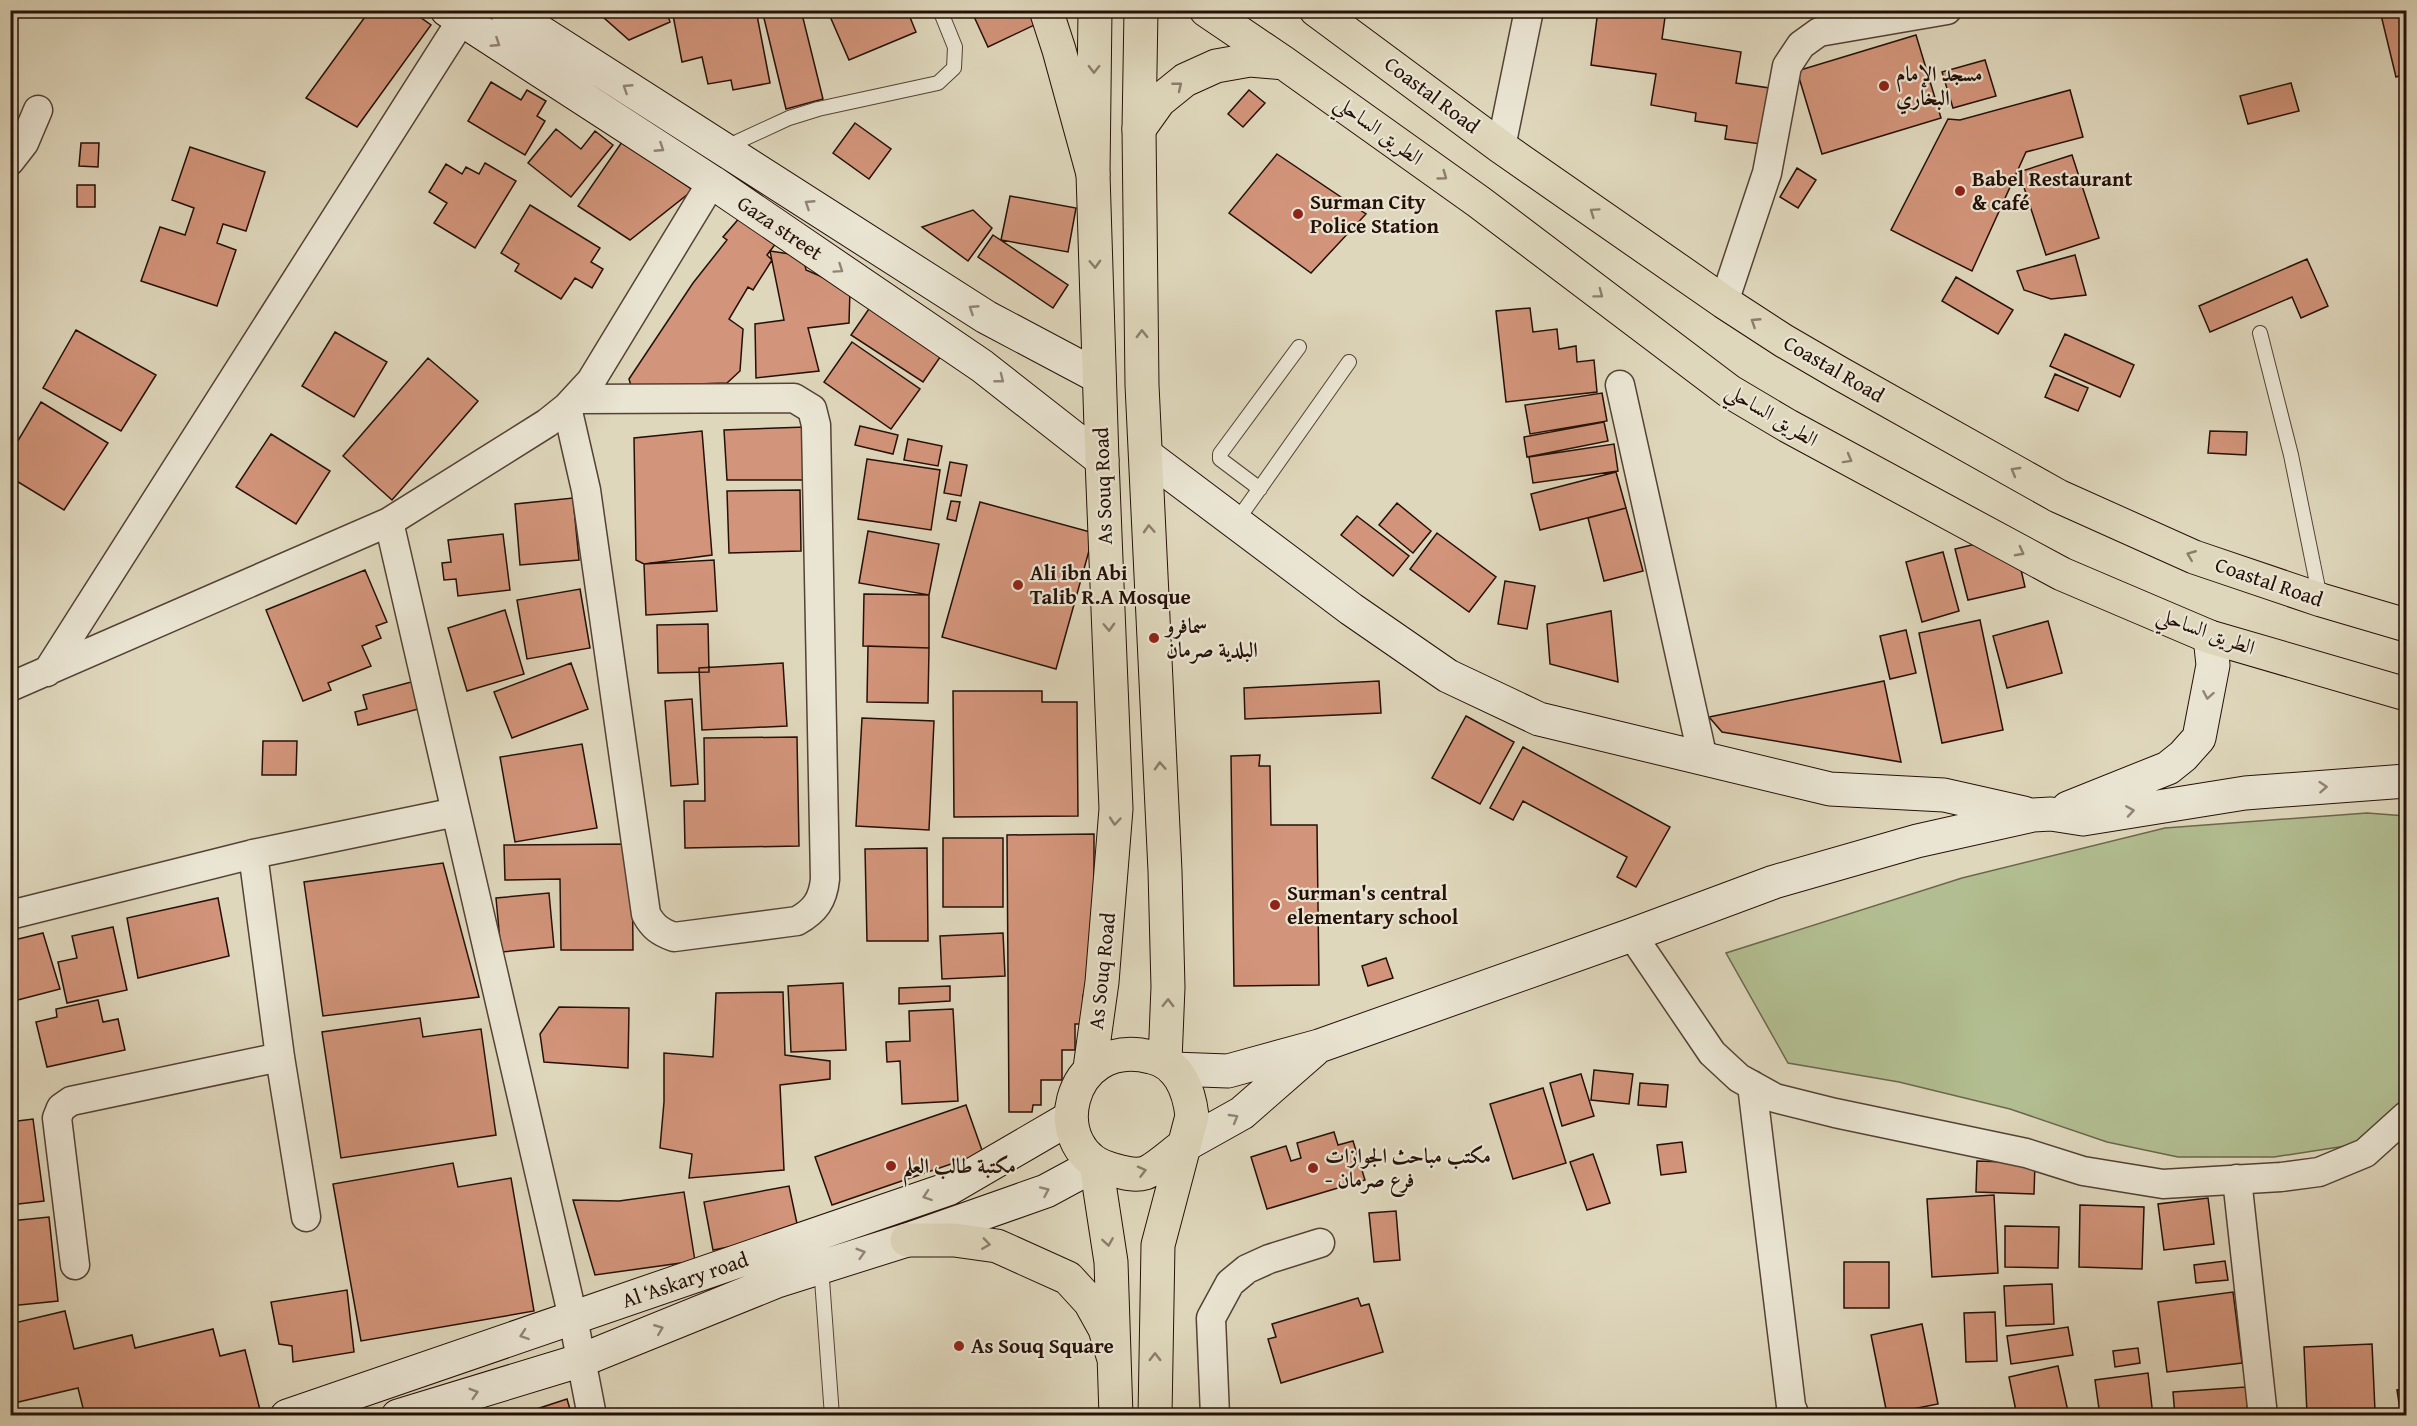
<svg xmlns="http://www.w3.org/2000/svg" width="2417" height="1426" viewBox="0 0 2417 1426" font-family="'Gentium Book Plus',Amiri,serif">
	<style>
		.green { fill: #b2be91; stroke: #6c674c; stroke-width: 1.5 }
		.building { fill: #d2947a; stroke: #251008; stroke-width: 1.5 }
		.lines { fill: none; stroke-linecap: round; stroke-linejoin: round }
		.lane-casing { stroke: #544235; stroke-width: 16 }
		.street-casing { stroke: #544235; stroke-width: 31 }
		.secondary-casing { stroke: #251008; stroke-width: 35 }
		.primary-casing { stroke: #251008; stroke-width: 35 }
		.highway-casing { stroke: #251008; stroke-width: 35 }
		.lane { stroke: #eae5d3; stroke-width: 14 }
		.street { stroke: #eae5d3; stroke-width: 28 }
		.secondary { stroke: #eae5d3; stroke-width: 33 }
		.primary { stroke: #dfd7bc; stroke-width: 33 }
		.highway { stroke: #dfd7bc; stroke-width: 33 }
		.oneway { stroke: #918578 }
		.oneway2 { stroke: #8b7d6b }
		.poi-dot { fill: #8f2418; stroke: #eae5d3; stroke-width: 2 }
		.labels { text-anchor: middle; stroke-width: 4.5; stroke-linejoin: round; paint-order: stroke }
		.poi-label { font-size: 21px; font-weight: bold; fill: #251008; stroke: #eae5d3; text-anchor: start }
		.street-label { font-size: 21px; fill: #251008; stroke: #eae5d3 }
	</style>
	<rect width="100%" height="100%" fill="#dfd7bc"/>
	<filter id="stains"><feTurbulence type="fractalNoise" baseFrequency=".00333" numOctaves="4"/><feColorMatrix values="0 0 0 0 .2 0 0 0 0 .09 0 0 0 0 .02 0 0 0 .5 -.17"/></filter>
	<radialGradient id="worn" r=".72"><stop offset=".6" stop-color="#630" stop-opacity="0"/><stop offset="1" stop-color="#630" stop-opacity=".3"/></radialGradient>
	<path class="green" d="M2367,813l39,3v282l-54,47 -78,12h-96l-71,-15 -97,-33 -111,-27 -111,-19 -62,-110 236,-75 203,-50z"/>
	<path class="building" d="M370,10h40l21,15 -74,102 -51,-29z
		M595,10h71l4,12 -41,18z
		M672,10h84l14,73 -37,7 -2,-10 -23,4 -6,-27 -20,5z
		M762,10h39l22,89 -37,10z
		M836,10h71l9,22 -67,28 -20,-46z
		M971,10h72l4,9 -59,28z
		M1598,10h68l-4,29 79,13 -5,31 40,6 -8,56 -43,-6 2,-13 -32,-5 1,-8 -45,-8 5,-31 -65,-9z
		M2401,10h5v64l-10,3 -15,-62z
		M1916,35l25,83 -119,36 -25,-83z
		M1985,60l11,36 -43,12 -11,-36z
		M491,82l30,18 6,-10 19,11 -9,15 8,5 -20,34 -57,-34z
		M2291,83l8,28 -51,13 -8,-28z
		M1249,90l16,13 -22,24 -15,-13z
		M2070,90l13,47 -57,15 -54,119 -81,-41 57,-111 12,1z
		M855,123l36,26 -22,30 -36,-26z
		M556,129l25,20 14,-18 18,14 -42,52 -43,-34z
		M622,142l71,48 -63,50 -52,-34z
		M81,143h18l-1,24 -19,-1z
		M190,147l75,25 -19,59 -23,-7 -6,19 19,7 -19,56 -76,-25 19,-54 25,8 9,-27 -22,-8z
		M1277,154l89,60 -55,59 -82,-60z
		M2072,155l27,83 -53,17 -27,-83z
		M485,163l31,18 -41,67 -41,-25 13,-20 -18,-11 17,-28 16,10 4,-7 13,7z
		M1797,168l19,12 -18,28 -18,-11z
		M77,185h18v22h-18z
		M1010,196l66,12 -8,44 -67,-12z
		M530,205l70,43 -9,14 12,7 -11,19 -17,-10 -14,21 -46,-28 4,-7 -18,-11z
		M973,210l19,18 -24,33 -46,-34z
		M742,215l38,23 -13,17 5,5 -19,30 -5,-3 -19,32 14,10 -3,42 -13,12 -96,3 -2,-7 64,-96 34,-43 -4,-3z
		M993,235l75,50 -15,23 -75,-51z
		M770,251l33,5 3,14 44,19 -1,34 -41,5 11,43 -63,7 -1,-54 29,-4z
		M2075,255l11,40 -35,4 -27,-9 -7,-19z
		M2307,259l21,47 -27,12 -9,-21 -82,35 -11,-26z
		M1956,277l57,33 -15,24 -56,-33z
		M873,303l72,47 -22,32 -72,-47z
		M1530,308l3,24 24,-3 2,20 17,-3 1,16 17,-2 3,32 -91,10 -10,-91z
		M76,330l80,45 -35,56 -78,-43z
		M335,332l52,30 -33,55 -52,-31z
		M2065,334l69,31 -14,32 -70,-31z
		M852,342l68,47 -29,40 -67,-47z
		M428,358l50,43 -86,99 -49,-44z
		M2055,374l33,14 -10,23 -33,-14z
		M1602,393l5,28 -77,13 -5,-29z
		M41,402l67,41 -44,67 -54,-33v-23z
		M1604,422l4,19 -81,16 -3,-20z
		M860,426l38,9 -5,19 -38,-9z
		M806,427l1,53h-80l-3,-50z
		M702,431l10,124 -68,9 -8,-4 -2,-122z
		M2210,431l37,1 -1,23 -38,-2z
		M271,434l59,37 -34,53 -60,-37z
		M908,439l34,7 -4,20 -34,-6z
		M1614,444l4,27 -85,12 -4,-26z
		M867,459l73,11 -9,60 -73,-11z
		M950,462l17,3 -6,31 -17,-3z
		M1616,472l10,36 -86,22 -9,-36z
		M800,490l1,61 -72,2 -2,-62z
		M573,498l6,62 -59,5 -5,-61z
		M951,501l9,1 -4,19 -9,-2z
		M980,502l114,31 -38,136 -114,-32z
		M1397,503l34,28 -18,22 -34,-28z
		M1626,508l17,63 -39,10 -16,-63z
		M1357,516l52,40 -16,20 -52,-41z
		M868,531l71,13 -10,51 -70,-12z
		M1437,533l59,44 -27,35 -59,-43z
		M503,534l7,56 -52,6 -2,-17 -12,1 -2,-17 9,-1 -3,-22z
		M2013,535l12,52 -57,13 -13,-51z
		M1943,552l16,59 -37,11 -16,-60z
		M714,560l3,51 -71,4 -2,-51z
		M365,570l22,52 -11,4 5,12 -19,8 9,20 -43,17 3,7 -28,11 -37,-91z
		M1505,581l30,5 -8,43 -29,-5z
		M580,589l10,59 -63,11 -10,-59z
		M864,594l65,1v53l-66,-2z
		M505,610l19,64 -57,17 -19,-63z
		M1611,611l7,71 -68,-18 -3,-40z
		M1980,620l23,110 -61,13 -23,-110z
		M2048,621l14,52 -55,15 -14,-52z
		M708,624l1,48 -51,1 -1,-48z
		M1906,630l10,43 -26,6 -10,-43z
		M868,646l61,2 -1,55 -61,-1z
		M571,663l17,46 -76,29 -18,-46z
		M783,663l4,63 -85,4 -3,-62z
		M415,681l7,27 -64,17 -3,-13 12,-3 -4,-14z
		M1379,681l2,32 -136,6 -1,-31z
		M1884,681l17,81 -179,-30 -13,-15z
		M953,691h89v11h35l1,114 -124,1z
		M692,699l6,85 -27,2 -6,-85z
		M1466,716l48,26 -34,62 -48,-26z
		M862,718l72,3 -5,109 -73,-4z
		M797,737l2,109 -114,2 -1,-47h21l-1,-63z
		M263,741h34l-1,34h-34z
		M582,744l15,84 -82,14 -15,-85z
		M1523,747l147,80 -34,60 -19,-10 10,-20 -104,-56 -10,19 -23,-12z
		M1260,755l-1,11h11l1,59h46l2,160 -85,1 -3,-230z
		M1094,834v118l-5,43h-6v29h-8v26h-13v30h-21v25h-8l-1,7h-23l-2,-277z
		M943,838h60v69h-60z
		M632,844l1,106h-72l-1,-71 -55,1 -1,-35z
		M927,848l1,93h-61l-2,-92z
		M443,863l36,134 -156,19 -19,-134z
		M549,893l5,54 -53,5 -5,-54z
		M218,898l11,58 -91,22 -11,-60z
		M113,927l14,63 -60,13 -9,-41 19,-4 -5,-22z
		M43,933l17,56 -50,13v-61z
		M1003,933l2,43 -63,3 -2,-43z
		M1386,958l7,20 -25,8 -6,-20z
		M843,983l3,67 -55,2 -3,-66z
		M950,986v15l-51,3v-16z
		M783,992l2,63 45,6v18l-50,6 4,85 -95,8 3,-24 -32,-6 4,-46v-49l49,4 3,-64z
		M98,1000l5,22 15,-3 7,31 -78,17 -11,-45 21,-5 -1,-8z
		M559,1007l70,1 -1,60 -84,-6 -4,-28z
		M953,1009l5,92 -56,3 -2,-43 -13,1 -1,-20 24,-1 -1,-30z
		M420,1018l3,19 58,-8 15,106 -155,23 -19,-126z
		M1594,1070l39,4 -4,30 -38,-4z
		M1581,1074l13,42 -32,10 -12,-43z
		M1640,1083l28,2 -2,22 -28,-2z
		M1543,1088l23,75 -53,16 -23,-75z
		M966,1105l17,48 -151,52 -17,-48z
		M33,1119l11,82 -34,4v-83z
		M1334,1132l4,13 15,-4 12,39 -98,29 -16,-52 35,-11 5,15 10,-3 -4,-15z
		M1682,1142l4,30 -25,3 -4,-30z
		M1593,1154l17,49 -23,7 -17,-48z
		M1977,1161l58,2 -1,31 -58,-2z
		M453,1163l5,24 53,-9 23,133 -173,30 -28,-157z
		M789,1186l10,47 -86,17 -9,-48z
		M684,1192l11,69 -100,14 -22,-75 46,1z
		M1994,1195l4,78 -66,4 -5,-78z
		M2208,1198l6,46 -50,6 -6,-46z
		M2080,1205l64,2 -2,62 -63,-2z
		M1396,1211l4,49 -26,2 -5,-49z
		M49,1217l9,84 -48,5v-85z
		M2005,1226l54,1 -1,41 -53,-1z
		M2225,1261l3,19 -32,3 -2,-18z
		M1844,1262h45v46h-45z
		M2052,1284l2,40 -48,2 -2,-40z
		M347,1290l7,62 -61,10 -1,-16 -13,-2 -8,-42z
		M2233,1292l9,71 -75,9 -9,-70z
		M1358,1298l3,8 8,-2 14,48 -102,31 -13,-44 8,-2 -4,-13z
		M65,1311l9,38 58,-14 3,13 78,-19 7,27 25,-6 15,60 -23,6h-152l-7,-28 -68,16v-80z
		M1995,1312l2,49 -31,1 -2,-49z
		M1922,1324l16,80 -51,10 -16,-79z
		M2068,1327l5,28 -62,9 -4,-28z
		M2372,1344l3,67 -68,3 -3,-67z
		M2138,1348l2,15 -25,4 -2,-16z
		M2058,1366l11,50h-52l-8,-39z
		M2148,1373l5,43h-53l-5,-36z
		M2246,1387l2,29h-73l-2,-24z
		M2406,1389v27h-5l-4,-26z
		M567,1399l5,17h-57z"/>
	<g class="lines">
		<g class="lane-casing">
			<path id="lane" d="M724,148l65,-30 29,-9 120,-26 16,-15 1,-21 -15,-37
				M2260,333l31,122 29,143
				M1260,489l-40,-30v-5l79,-107
				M1236,522l113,-160
				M821,1266l11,150"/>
		</g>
		<g class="street-casing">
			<path id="street" d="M1501,147l28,-137
				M10,161l14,-18 14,-33
				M1724,302l43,-129 20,-107 14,-21 18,-13 128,-22
				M1620,385l83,374
				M567,407l19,83 60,424c7,13 14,18 28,23l123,-16c18,-10 26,-21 28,-42l-9,-454 -4,-16 -18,-11 -218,1
				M389,522l184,796 19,98
				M47,672l421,-662
				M10,687l379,-165 158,-99 20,-16 24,-26 121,-199
				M253,854l27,203 26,160
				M10,915l243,-61 203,-42
				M1632,935l80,118 27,25 36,20 60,15 191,40 57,18 80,13 118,-7 38,-5 46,-19 41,-37
				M1752,1085l39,321 4,10
				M2237,1179l26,237
				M75,1265l-18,-147 4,-10 10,-7 209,-44
				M1215,1416l-4,-98 19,-35 17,-14 22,-10 51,-16"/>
		</g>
		<g class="secondary-casing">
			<path id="secondary" d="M447,10l265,172 270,184 120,94
				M506,10l480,307 113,60
				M1146,455l205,154 97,67 91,43 291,70 114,6 80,18
				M2068,808l100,-40 15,-12 16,-18 14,-73 -3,-28
				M1173,1069l55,2 91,-25 310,-110 145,-54 143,-41 116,-26 18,-1 32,5 162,-26 161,-12
				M1183,1146l59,-33 72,-63
				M287,1416l661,-227 122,-71
				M398,1416l184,-56 195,-79 130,-41 139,-49 50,-27"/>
		</g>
		<g class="primary-casing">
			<path id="primary" d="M1141,10l-2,119 3,256 23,486 3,116 -3,74
				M1090,1068l12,-86 14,-173 -14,-349 -9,-286 2,-164
				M1096,1164l15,98 5,154
				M907,1240h47l43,6 71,32 22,24 15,27 8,27
				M1155,1416l3,-171 34,-129c-3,-26 -13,-53 -41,-59 -85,-22 -109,97 -37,113 10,3 21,6 31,3 11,-4 28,-20 38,-27"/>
		</g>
		<g class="highway-casing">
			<path id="highway" d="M1046,10l13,40 34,124
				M1206,10l78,53 195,139 250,189 59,35 274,148 148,63 196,57
				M1316,10l185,137 223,155 60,39 55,32 219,123 136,61 127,43 85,25
				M1139,129l20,-28 26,-21 31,-14 34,-6 34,3"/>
		</g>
		<use href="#lane" class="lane"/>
		<use href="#street" class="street"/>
		<use href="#secondary" class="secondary"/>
		<use href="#primary" class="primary"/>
		<use href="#highway" class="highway"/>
	</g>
	<defs><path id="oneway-chevron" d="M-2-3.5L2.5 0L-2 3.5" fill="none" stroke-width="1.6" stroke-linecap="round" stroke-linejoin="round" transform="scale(1.5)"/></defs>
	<g class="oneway">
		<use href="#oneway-chevron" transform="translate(496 43) rotate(33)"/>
		<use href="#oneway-chevron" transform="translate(627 88) rotate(-147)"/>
		<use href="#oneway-chevron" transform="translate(660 148) rotate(33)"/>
		<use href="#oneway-chevron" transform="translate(809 204) rotate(-147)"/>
		<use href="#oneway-chevron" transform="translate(839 269) rotate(34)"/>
		<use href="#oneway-chevron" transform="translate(973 309) rotate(-147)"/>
		<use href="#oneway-chevron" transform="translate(1000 379) rotate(38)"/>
		<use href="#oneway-chevron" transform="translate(2208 695) rotate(100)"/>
		<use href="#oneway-chevron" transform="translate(2323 787) rotate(-4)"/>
		<use href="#oneway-chevron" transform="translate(2130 811) rotate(-9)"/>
		<use href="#oneway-chevron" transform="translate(1234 1118) rotate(-30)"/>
		<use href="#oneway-chevron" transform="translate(1045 1191) rotate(-24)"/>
		<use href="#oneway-chevron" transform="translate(927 1196) rotate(161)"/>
		<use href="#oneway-chevron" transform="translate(861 1253) rotate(-17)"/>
		<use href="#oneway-chevron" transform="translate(659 1329) rotate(-22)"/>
		<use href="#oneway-chevron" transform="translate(524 1335) rotate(161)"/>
		<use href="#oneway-chevron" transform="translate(474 1393) rotate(-17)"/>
	</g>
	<g class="oneway2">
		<use href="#oneway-chevron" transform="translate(1094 69) rotate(91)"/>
		<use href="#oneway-chevron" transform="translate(1178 86) rotate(-39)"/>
		<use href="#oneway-chevron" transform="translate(1443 176) rotate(36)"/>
		<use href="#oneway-chevron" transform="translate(1594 212) rotate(-145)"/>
		<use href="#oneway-chevron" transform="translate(1095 264) rotate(88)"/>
		<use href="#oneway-chevron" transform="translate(1599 294) rotate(37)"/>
		<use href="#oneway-chevron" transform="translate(1755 322) rotate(-147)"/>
		<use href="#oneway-chevron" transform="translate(1142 334) rotate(-91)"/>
		<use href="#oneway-chevron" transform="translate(1848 459) rotate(29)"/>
		<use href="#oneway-chevron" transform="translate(2015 471) rotate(-150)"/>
		<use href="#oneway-chevron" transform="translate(1149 529) rotate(-93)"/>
		<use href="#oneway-chevron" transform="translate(2020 552) rotate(28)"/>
		<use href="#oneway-chevron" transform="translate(2191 555) rotate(-158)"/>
		<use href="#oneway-chevron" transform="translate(1109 627) rotate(88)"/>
		<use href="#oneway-chevron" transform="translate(1160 766) rotate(-93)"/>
		<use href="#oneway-chevron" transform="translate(1115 821) rotate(95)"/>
		<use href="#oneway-chevron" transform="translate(1168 1003) rotate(-89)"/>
		<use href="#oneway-chevron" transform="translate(1142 1171) rotate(-14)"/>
		<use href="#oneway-chevron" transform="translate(1108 1242) rotate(81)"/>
		<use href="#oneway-chevron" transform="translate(986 1244) rotate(8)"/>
		<use href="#oneway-chevron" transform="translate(1155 1357) rotate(-90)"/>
	</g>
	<g class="poi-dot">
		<circle cx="1884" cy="86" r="6"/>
		<circle cx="1960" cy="191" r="6"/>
		<circle cx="1298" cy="214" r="6"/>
		<circle cx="1018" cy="585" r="6"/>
		<circle cx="1154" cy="638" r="6"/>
		<circle cx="1275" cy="905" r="6"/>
		<circle cx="891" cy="1166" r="6"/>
		<circle cx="1313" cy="1168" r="6"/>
		<circle cx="959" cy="1346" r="6"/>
	</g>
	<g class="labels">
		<g class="poi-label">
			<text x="1896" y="81">مسجد الإمام<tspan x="1896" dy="24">البخاري</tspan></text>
			<text x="1972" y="186">Babel Restaurant<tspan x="1972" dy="24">&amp; café</tspan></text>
			<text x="1310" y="209">Surman City<tspan x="1310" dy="24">Police Station</tspan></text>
			<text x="1030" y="580">Ali ibn Abi<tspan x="1030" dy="24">Talib R.A Mosque</tspan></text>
			<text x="1166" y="633">سمافرو<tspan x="1166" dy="24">البلدية صرمان</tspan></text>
			<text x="1287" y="900">Surman's central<tspan x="1287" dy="24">elementary school</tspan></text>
			<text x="1325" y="1163">مكتب مباحث الجوازات<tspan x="1325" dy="24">- فرع صرمان</tspan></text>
			<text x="903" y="1173">مكتبة طالب العلم</text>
			<text x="971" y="1353">As Souq Square</text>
		</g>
		<g class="street-label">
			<text transform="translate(1432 95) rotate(37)" y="7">Coastal Road</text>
			<text transform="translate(1379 130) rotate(36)" y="7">الطريق الساحلي</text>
			<text transform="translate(780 228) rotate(34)" y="7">Gaza street</text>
			<text transform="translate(1834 369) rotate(30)" y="7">Coastal Road</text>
			<text transform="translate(1772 415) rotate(31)" y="7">الطريق الساحلي</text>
			<text transform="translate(1103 486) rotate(-92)" y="7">As Souq Road</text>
			<text transform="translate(2269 582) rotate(19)" y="7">Coastal Road</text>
			<text transform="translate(2206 631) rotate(20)" y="7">الطريق الساحلي</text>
			<text transform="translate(1102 971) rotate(-84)" y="7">As Souq Road</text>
			<text transform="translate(685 1280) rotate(-19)" y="7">Al ‘Askary road</text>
		</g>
	</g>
	<rect width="2417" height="1426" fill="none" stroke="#dfd7bc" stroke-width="36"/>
	<rect x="12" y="12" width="2393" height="1402" fill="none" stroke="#251008" stroke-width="3"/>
	<rect x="18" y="18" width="2381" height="1390" fill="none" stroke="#251008" stroke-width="1.5"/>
	<rect width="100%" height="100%" filter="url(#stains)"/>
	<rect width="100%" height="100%" fill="url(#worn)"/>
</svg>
